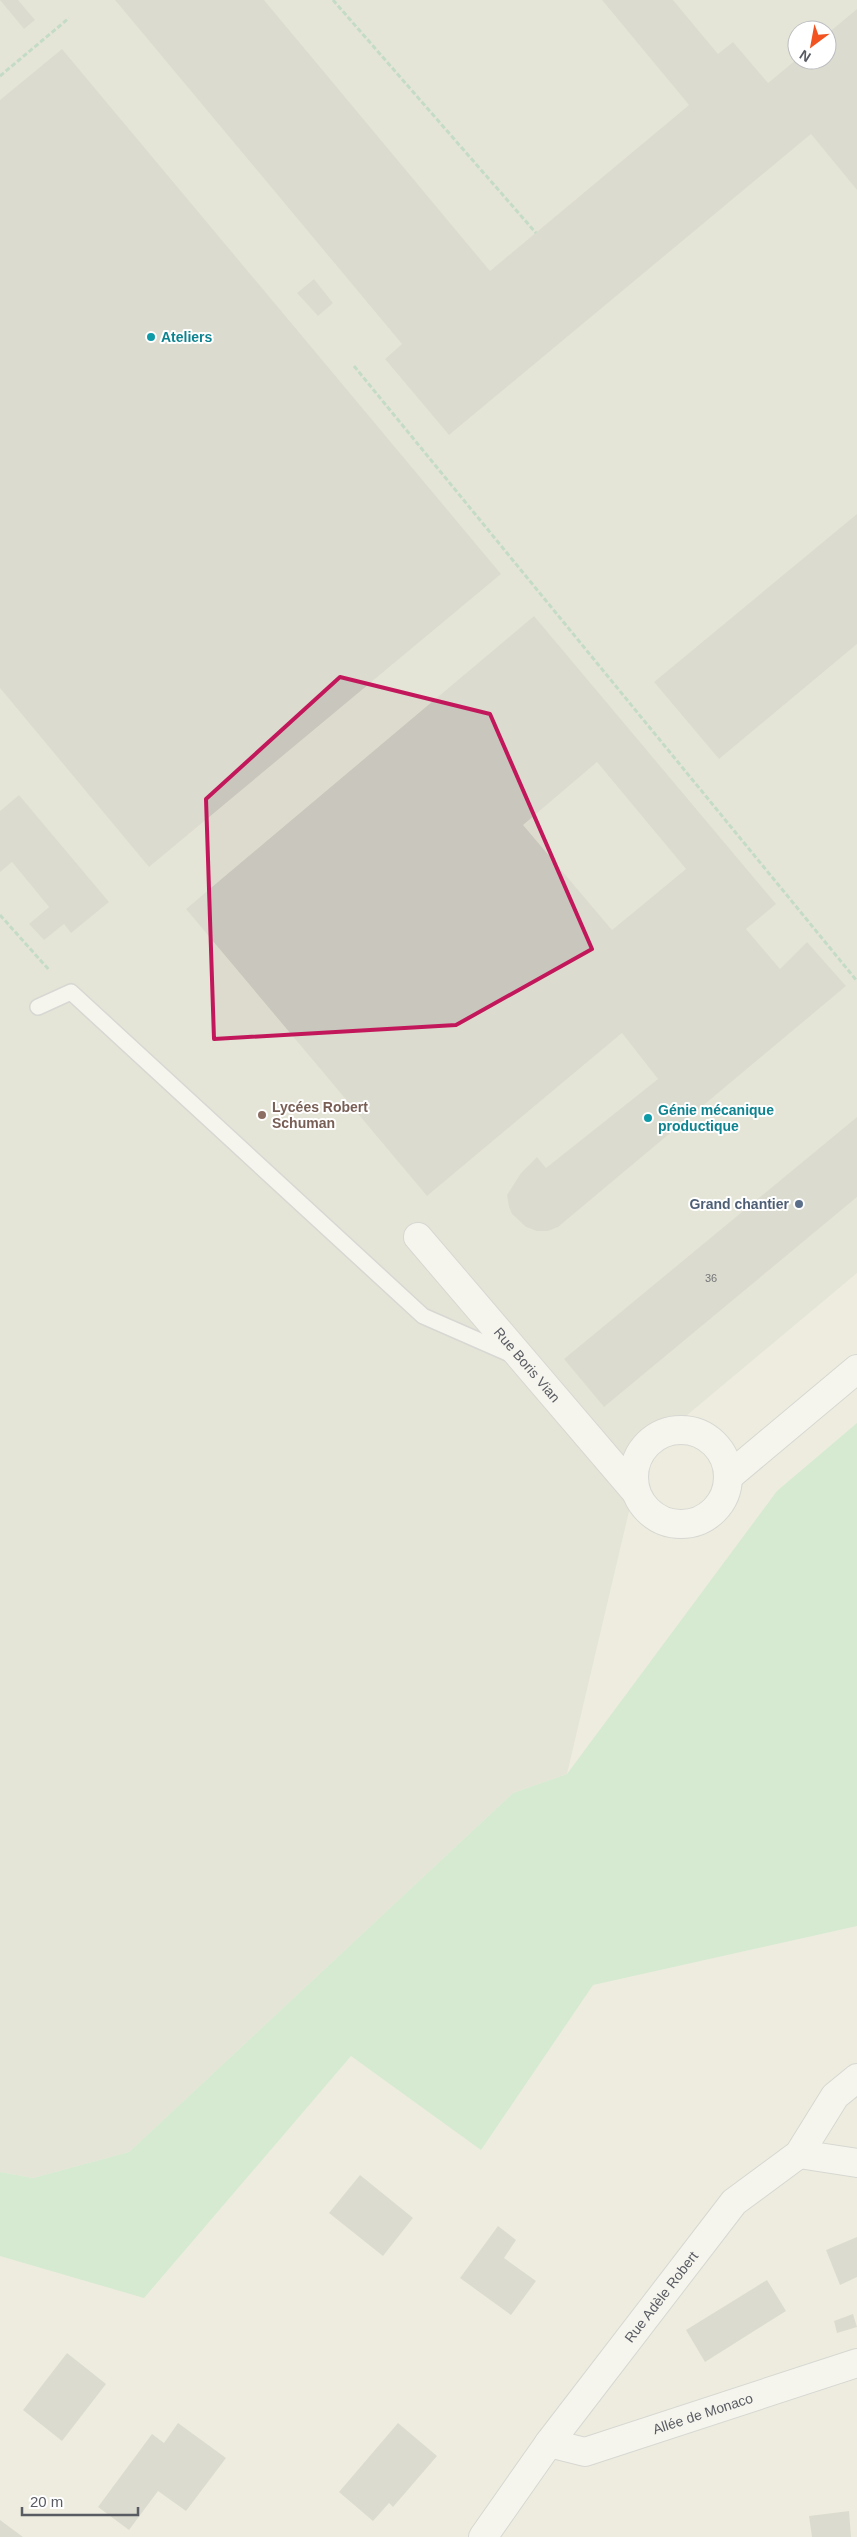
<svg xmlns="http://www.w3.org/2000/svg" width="857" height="2537" viewBox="0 0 857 2537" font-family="Helvetica,sans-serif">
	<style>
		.education { fill: #dcdbce; fill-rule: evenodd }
		.green { fill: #bae6c1 }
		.building { fill: #c8c6bd; fill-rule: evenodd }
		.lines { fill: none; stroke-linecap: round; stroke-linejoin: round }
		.lane-casing { stroke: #bdbec5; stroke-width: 18 }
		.street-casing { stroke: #bdbec5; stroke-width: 30 }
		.path { stroke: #92c7aa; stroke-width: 3; stroke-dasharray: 5 2.5; stroke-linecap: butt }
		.lane { stroke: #fff; stroke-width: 15 }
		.street { stroke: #fff; stroke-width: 28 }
		.marked { fill: none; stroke: #c2185b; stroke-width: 4; stroke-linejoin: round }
		.culture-dot { fill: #0f9aa8; stroke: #fff; stroke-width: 2 }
		.education-dot { fill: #8d6e63; stroke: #fff; stroke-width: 2 }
		.service-dot { fill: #5c6f8a; stroke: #fff; stroke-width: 2 }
		.labels { text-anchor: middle; stroke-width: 4; stroke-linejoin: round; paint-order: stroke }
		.number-label { font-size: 11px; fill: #747679 }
		.culture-label { font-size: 14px; font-weight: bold; fill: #0d838f; stroke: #fff; text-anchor: start }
		.education-label { font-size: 14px; font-weight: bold; fill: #785e54; stroke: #fff; text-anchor: start }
		.service-label { font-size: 14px; font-weight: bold; fill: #4e5e75; stroke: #fff; text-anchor: end }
		.street-label { font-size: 14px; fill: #585b62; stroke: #fff }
	</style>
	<rect width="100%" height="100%" fill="#edecdf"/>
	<path class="education" d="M0,0h857v1273l-214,179 -76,322 -54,19 -384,359 -96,26 -33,-6zM797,30h30v30h-30z"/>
	<path class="green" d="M857,1423v503l-264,59 -112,165 -130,-94 -207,242 -144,-42v-84l33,6 96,-26 384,-359 54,-19 210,-283z"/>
	<path class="building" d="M0,0h18l17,20 -11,9z
		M115,0h149l226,271 199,-166 -87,-105h71l45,54 15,-12 35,41 29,-24 30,1v-26l30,-25v181l-46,-56 -362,301 -64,-76 17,-15z
		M62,49l439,525 -352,293 -149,-179v-588z
		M314,279l19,24 -15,13 -21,-23z
		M857,514v130l-138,115 -65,-77z
		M534,616l242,288 -30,25 34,40 27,-27 39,44 -288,241 -10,4h-11l-11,-4 -14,-13 -3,-7 -2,-12 14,-22 16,-16 9,11 112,-89 -36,-46 -195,163 -241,-287zM597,762l89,107 -74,61 -89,-105z
		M19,795l90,107 -38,31 -7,-9 -20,16 -15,-16 20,-17 -37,-45 -12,10v-61z
		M857,1117v80l-253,210 -40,-48z
		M360,2175l53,43 -30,38 -54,-43z
		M498,2226l18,14 -12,18 32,23 -25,34 -51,-37z
		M857,2237v40l-17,8 -14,-35z
		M767,2280l19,31 -81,51 -19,-32z
		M853,2314l4,13 -20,6 -3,-12z
		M67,2353l39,31 -44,57 -39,-31z
		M178,2423l48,35 -40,53 -28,-20 -29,39 -31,-23 54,-73 12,9z
		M398,2423l39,33 -44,51 -4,-4 -16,18 -34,-29z
		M849,2511l2,26h-39l-3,-21z
		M0,2520l23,17h-23z"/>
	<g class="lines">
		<g class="lane-casing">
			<path id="lane" d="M38,1007l33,-15 352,324 89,39"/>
		</g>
		<g class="street-casing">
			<g id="street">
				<path id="s1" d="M418,1237l217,254"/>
				<circle cx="681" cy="1477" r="47"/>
				<path d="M728,1477l129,-108"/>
				<path d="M799,2154l58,9"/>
				<path id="s2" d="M549,2443l36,9 272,-89"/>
				<path id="s3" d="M483,2537l66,-94 185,-241 65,-48 36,-58 22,-18"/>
			</g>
		</g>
		<path class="path" d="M333,0l203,233
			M0,76l69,-58
			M354,366l503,615
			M0,915l50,56"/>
		<use href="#lane" class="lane"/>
		<use href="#street" class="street"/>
	</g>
	<path d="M0 0H857V2537H0ZM340,677l150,37 102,235 -136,76 -242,14 -8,-240z" fill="#edecdf" fill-opacity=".55" fill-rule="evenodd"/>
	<path class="marked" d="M340,677l150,37 102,235 -136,76 -242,14 -8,-240z"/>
	<g class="culture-dot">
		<circle cx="151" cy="337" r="5"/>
		<circle cx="648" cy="1118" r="5"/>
	</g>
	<circle class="education-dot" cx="262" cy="1115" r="5"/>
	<circle class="service-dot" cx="799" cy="1204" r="5"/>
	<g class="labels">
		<g class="number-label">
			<text x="711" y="1282">36</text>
		</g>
		<g class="culture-label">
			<text x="161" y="342">Ateliers</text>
			<text x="658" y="1115">Génie mécanique<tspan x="658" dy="16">productique</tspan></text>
		</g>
		<g class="education-label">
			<text x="272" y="1112">Lycées Robert<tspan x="272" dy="16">Schuman</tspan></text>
		</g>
		<g class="service-label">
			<text x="789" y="1209">Grand chantier</text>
		</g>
		<g class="street-label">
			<text dy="5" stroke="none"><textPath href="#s1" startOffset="168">Rue Boris Vian</textPath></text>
			<text dy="5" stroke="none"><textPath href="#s3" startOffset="299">Rue Adèle Robert</textPath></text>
			<text dy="5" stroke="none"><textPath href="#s2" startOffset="161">Allée de Monaco</textPath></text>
		</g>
	</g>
	<g transform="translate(812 45) rotate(212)"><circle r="24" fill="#ffffff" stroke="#bcbdc0"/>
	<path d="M0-4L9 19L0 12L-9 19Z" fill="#f25320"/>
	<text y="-8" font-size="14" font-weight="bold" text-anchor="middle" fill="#585b62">N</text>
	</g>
	<path d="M22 2507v8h116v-8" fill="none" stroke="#585b62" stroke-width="2.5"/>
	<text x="30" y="2507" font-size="15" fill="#585b62" stroke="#ffffff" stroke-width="4" paint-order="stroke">20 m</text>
</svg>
